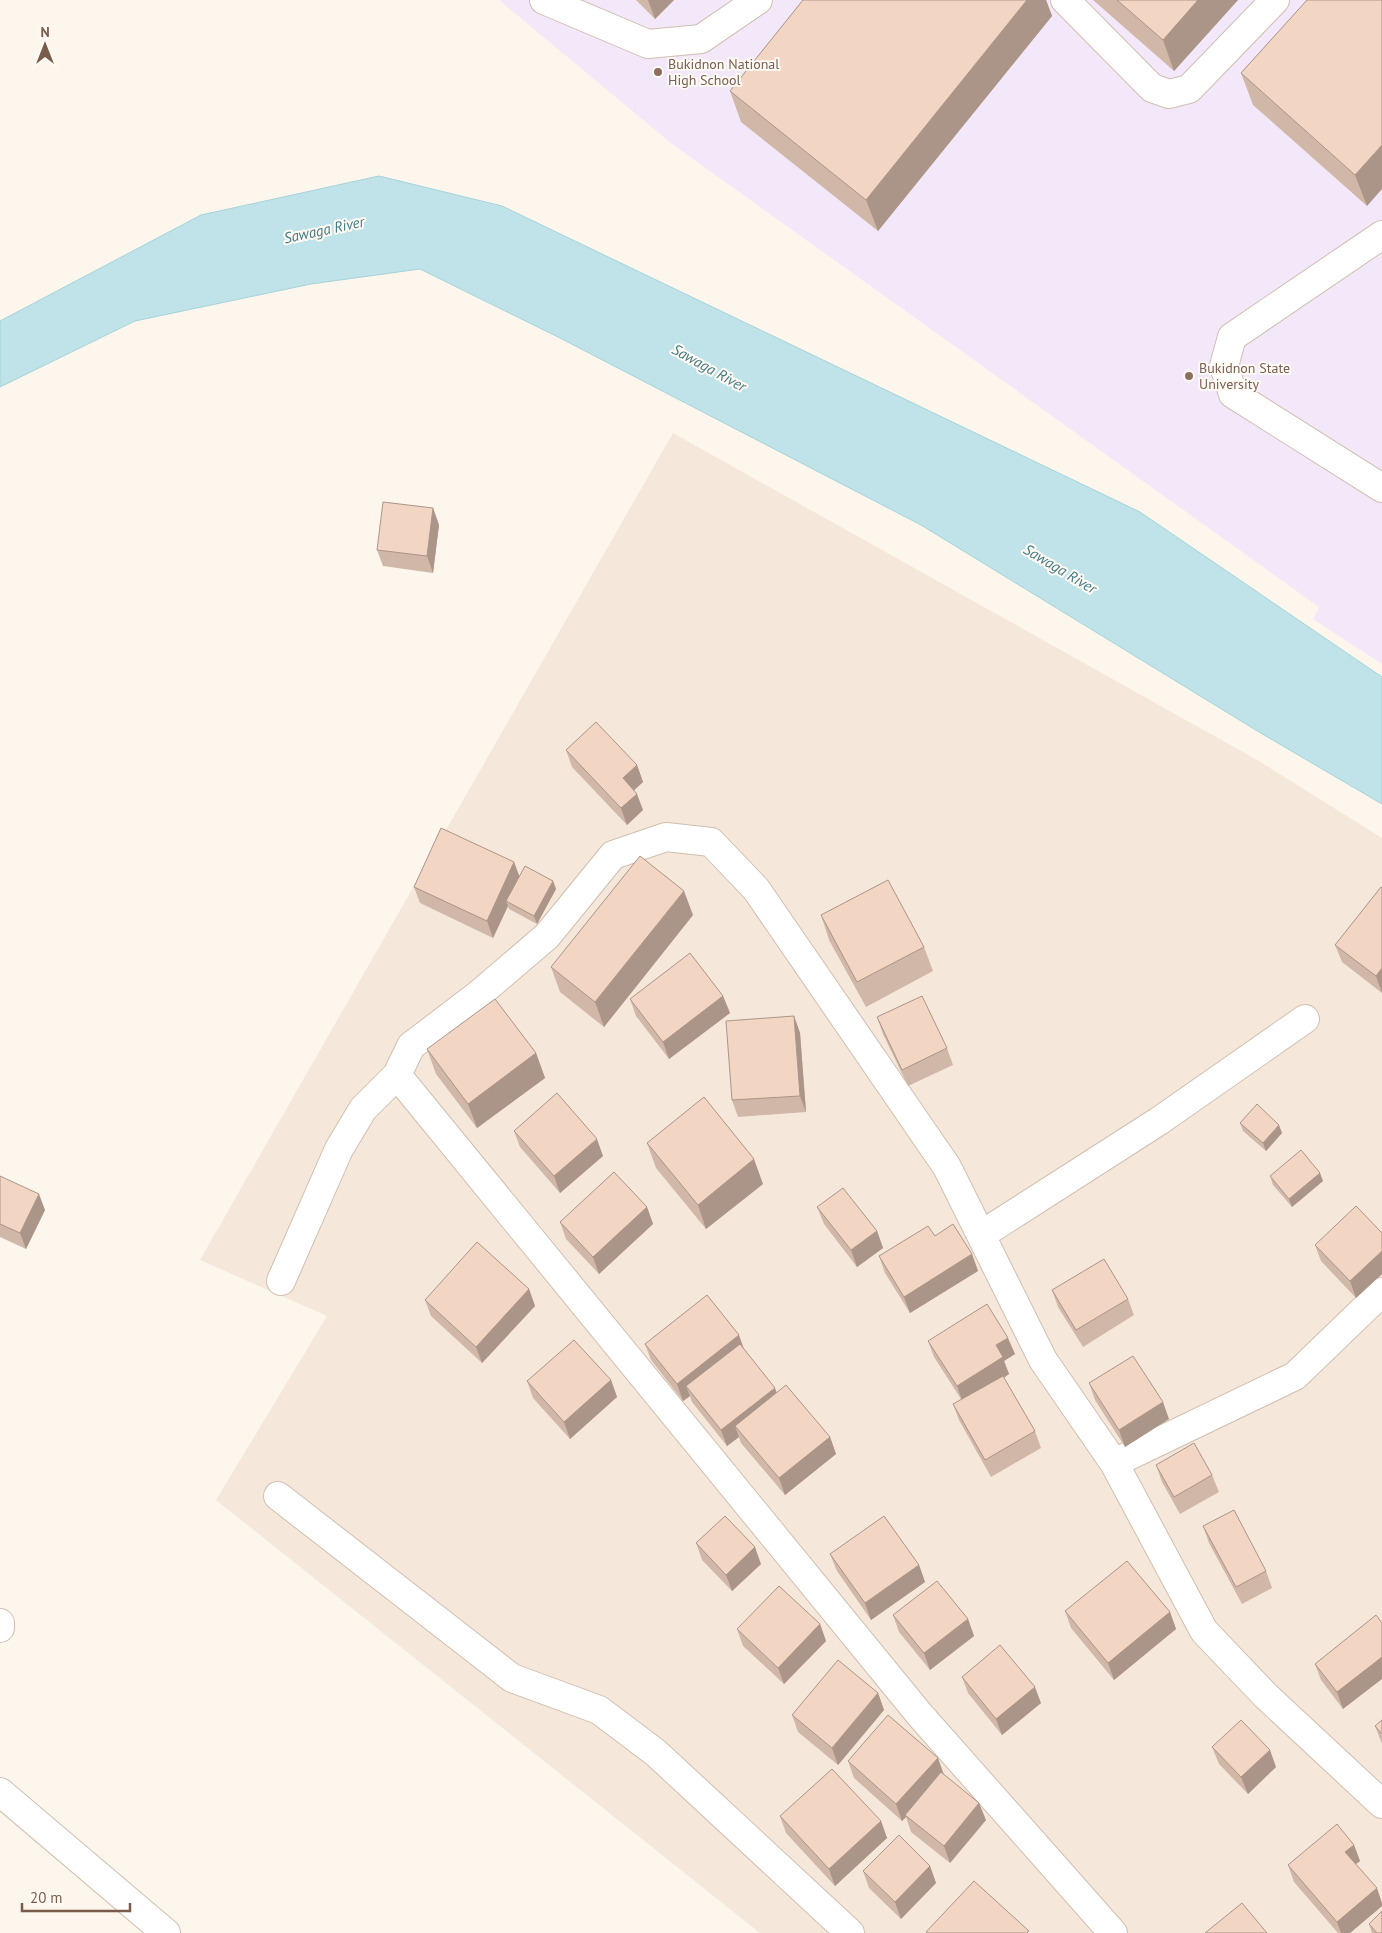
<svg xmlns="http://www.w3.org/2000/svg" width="1382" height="1933" viewBox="0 0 1382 1933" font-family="'PT Sans',sans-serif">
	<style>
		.residential { fill: #f5e8da }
		.education { fill: #f3e8fa }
		.water { fill: #bfe3e8; stroke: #a5d3da }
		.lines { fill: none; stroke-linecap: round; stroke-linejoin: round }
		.minor-casing { stroke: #d1beb0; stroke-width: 30 }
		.minor { stroke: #fff; stroke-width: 28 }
		.wall { fill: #d1b7a8 }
		.shaded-wall { fill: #aa9588 }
		.building { fill: #f3d5c3; stroke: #aa9588 }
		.education-dot { fill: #8d6e63; stroke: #fffaf3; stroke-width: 2 }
		.labels { text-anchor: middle; stroke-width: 4; stroke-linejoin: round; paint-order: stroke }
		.education-label { font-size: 14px; fill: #785e54; stroke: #fffaf3; text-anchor: start }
		.water-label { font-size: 15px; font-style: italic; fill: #437c86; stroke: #fffaf3 }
	</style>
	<rect width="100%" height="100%" fill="#fdf6ec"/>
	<path class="residential" d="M673,433l586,328 123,77v1095h-622l-544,-433 111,-184 -127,-56z"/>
	<path class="education" d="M499,0h883v664l-69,-45 6,-12 -647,-463z"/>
	<path class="water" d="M379,176l123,30 638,306 242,165v127l-123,-72 -338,-207 -361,-187 -140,-69 -109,15 -176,37 -135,66v-66l201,-106z"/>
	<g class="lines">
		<g class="minor-casing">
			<path id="minor" d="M544,0l104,44 53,-5 57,-39
				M1065,0l87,88 17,6 20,-5 86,-89
				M1382,235l-150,102 -8,29 9,28 149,94
				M397,1075l523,640 193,218
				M981,1235l178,-114 146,-102
				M281,1281l58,-132 24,-40 34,-34 14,-29 67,-51 69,-59 66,-81 53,-18 45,5 45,47 191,278 96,193 71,103 90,168 62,65 116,108
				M1114,1463l181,-87 87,-84
				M278,1496l234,182 87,32 57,43 194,180
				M0,1623v5
				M0,1792l166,141"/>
		</g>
		<use href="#minor" class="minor"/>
	</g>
	<path class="wall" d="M636,0h38l-19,19z
		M803,0h243l6,16 -174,215 -137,-109 -11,-31z
		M1093,0h145l-64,71z
		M1307,0l60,206 -114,-101 -12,-32z
		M433,508l6,17 -6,48 -50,-7 -6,-16z
		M566,750l71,15 6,17 -9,8 9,20 -16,15 -55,-58z
		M514,862l5,14 34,5 3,8 -19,35 -28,-15 -1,-3 -15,32 -73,-35 -6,-16z
		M1382,888v105l-40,-31 -7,-17z
		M693,915l-89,112 -44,-35 -9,-25z
		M821,915l103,32 9,24 -67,36 -37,-67z
		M723,996l7,17 -61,46 -33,-43 -6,-17z
		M794,1016l6,17 6,79 -68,5 -6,-17z
		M877,1017l70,31 6,17 -45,21 -25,-52z
		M427,1049l109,4 9,25 -68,50 -41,-54z
		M1240,1123l42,10 -16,18 -23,-20z
		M514,1131l89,25 -43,37 -40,-46z
		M647,1143l116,41 -57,45 -50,-61z
		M0,1176l45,34 -19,39 -26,-12z
		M1270,1176l53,5 -31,26 -19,-22z
		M647,1207l6,17 -54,50 -33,-35 -6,-17z
		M817,1207l60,24 6,17 -26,19 -33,-43z
		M1382,1233v41l-26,24 -35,-37 -6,-16z
		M935,1236l37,18 6,17 -68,42 -25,-40 -6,-17z
		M529,1289l6,17 -53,57 -51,-47 -6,-16z
		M1052,1290l76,9 6,16 -51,32 -25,-40z
		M928,1341l87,13 -11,7 5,13 -5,4 31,53 6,17 -50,29 -32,-57 -6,-16 8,-5 -27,-42z
		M645,1344l99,5 32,44 54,44 6,17 -51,41 -44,-52 -2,-6 -12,9 -35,-44 -2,-6 -7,5 -32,-41z
		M611,1380l6,17 -47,42 -37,-41 -6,-17z
		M1089,1383l80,36 -44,28 -30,-47z
		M1156,1465l56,10 7,17 -39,22 -18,-32z
		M1203,1526l63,45 6,17 -30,16 -33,-61z
		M696,1543l65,21 -29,27 -30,-31z
		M830,1554l89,11 6,17 -54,38 -34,-49z
		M1065,1611l105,1 6,17 -62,51 -43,-52z
		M893,1615l75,4 6,17 -44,34 -31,-38z
		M1382,1623l-39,86 -22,-29 -6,-16z
		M820,1624l6,17 -42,43 -41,-38 -6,-17z
		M962,1677l79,26 -39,32 -34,-42z
		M878,1693l6,17 -46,55 -40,-33 -6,-17z
		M1382,1720v24l-7,-18z
		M1212,1747l64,20 -28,27 -29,-30z
		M848,1761l95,12 43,47 -36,43 -39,-31 -5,-15 -4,4 -48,-43z
		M780,1816l101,5 6,17 -52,48 -49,-53z
		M1354,1845l6,16 -4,3 26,42 -32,27h-12l-44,-51 -6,-17z
		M930,1866l6,17 -35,36 -32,-31 -6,-17z
		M1369,1924l13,9h-10z"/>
	<path class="shaded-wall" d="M648,0h26l-19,19z
		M1027,0h19l6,16 -174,215 -12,-31z
		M1198,0h40l-64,71 -11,-31z
		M1382,145v44l-15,17 -12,-31z
		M433,508l6,17 -6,48 -6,-17z
		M637,765l6,17 -14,13 -6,-17z
		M637,794l6,16 -16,15 -6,-17z
		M514,862l6,16 -14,23 2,5 -15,32 -6,-17z
		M553,881l3,8 -19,35 -3,-8z
		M684,891l9,24 -89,112 -9,-25z
		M1382,968v25l-6,-17z
		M723,996l7,17 -61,46 -6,-17z
		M794,1016l6,17 6,79 -6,-16z
		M536,1053l9,25 -68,50 -9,-24z
		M1279,1125l3,8 -16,18 -3,-8z
		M597,1139l6,17 -43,37 -6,-17z
		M754,1159l9,25 -57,45 -8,-24z
		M1320,1173l3,8 -31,26 -3,-8z
		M39,1194l6,16 -19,39 -6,-16z
		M647,1207l6,17 -54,50 -6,-17z
		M877,1231l6,17 -26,19 -6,-17z
		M1382,1251v23l-26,24 -6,-17z
		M972,1254l6,17 -68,42 -6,-16z
		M529,1289l6,17 -53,57 -6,-16z
		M739,1335l6,17 -59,34 4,10 -7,5 -6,-17z
		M1008,1338l7,16 -11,7 5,13 -46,29 -6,-17 39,-41z
		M611,1380l6,17 -47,42 -6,-17z
		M775,1388l6,17 -46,21 4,11 -12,9 -6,-16z
		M1163,1402l6,17 -44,28 -6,-17z
		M830,1437l6,17 -51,41 -6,-17z
		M755,1547l6,17 -29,27 -6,-16z
		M919,1565l6,17 -54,38 -6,-17z
		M1170,1612l6,17 -62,51 -6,-17z
		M968,1619l6,17 -44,34 -6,-17z
		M820,1624l6,17 -42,43 -6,-16z
		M1382,1657v22l-39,30 -6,-17z
		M1035,1687l6,16 -39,32 -6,-16z
		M878,1693l6,17 -46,55 -6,-17z
		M1270,1750l6,17 -28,27 -7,-17z
		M938,1758l6,17 -39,40 1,2 -4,4 -6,-17z
		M979,1803l7,17 -36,43 -6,-17z
		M881,1821l6,17 -52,48 -6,-17z
		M1354,1845l6,16 -9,7 -6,-16z
		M930,1866l6,17 -35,36 -6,-17z
		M1377,1888l5,15v3l-32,27h-9l-4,-11z"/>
	<path class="building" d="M803,0h224l-161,200 -136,-109z
		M1117,0h81l-35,40z
		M1307,0h75v145l-27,30 -114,-102z
		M383,502l50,6 -6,48 -50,-6z
		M596,722l41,43 -14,13 14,16 -16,14 -55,-58z
		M441,828l73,34 -27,59 -73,-34z
		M640,856l44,35 -89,111 -44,-35z
		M525,866l28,15 -19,35 -28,-15z
		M888,880l36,67 -67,35 -36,-67z
		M1381,887l1,1v80l-6,8 -41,-31z
		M690,953l33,43 -60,46 -33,-43z
		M922,996l25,52 -45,22 -25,-53z
		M495,999l41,54 -68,51 -41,-55z
		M794,1016l6,80 -68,4 -6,-79z
		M557,1093l40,46 -43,37 -40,-45z
		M704,1097l50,62 -56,46 -51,-62z
		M1257,1104l22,21 -16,18 -23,-20z
		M1301,1150l19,23 -31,26 -19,-23z
		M614,1172l33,35 -54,50 -33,-35z
		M0,1176l39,18 -19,39 -20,-9z
		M843,1188l34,43 -26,19 -34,-43z
		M1356,1206l26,27v18l-32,30 -35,-36z
		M953,1224l19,30 -68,43 -25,-41 49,-30 7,10z
		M477,1242l52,47 -53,58 -51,-47z
		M1104,1259l24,40 -52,31 -24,-40z
		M707,1295l32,40 -62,49 -32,-40z
		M987,1304l21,34 -12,7 7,12 -46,29 -29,-45z
		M574,1340l37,40 -47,42 -37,-41z
		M740,1344l35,44 -54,42 -35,-44z
		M1133,1356l30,46 -44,28 -30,-47z
		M1003,1376l32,55 -50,29 -32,-56z
		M786,1385l44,52 -51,41 -44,-52z
		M1194,1443l18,32 -38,22 -18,-32z
		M1234,1510l32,61 -30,16 -33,-61z
		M725,1516l30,31 -29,28 -30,-32z
		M884,1516l35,49 -54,38 -35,-49z
		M1127,1561l43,51 -62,51 -43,-52z
		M937,1581l31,38 -44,34 -31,-38z
		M779,1586l41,38 -42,44 -41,-39z
		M1376,1615l6,8v34l-45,35 -22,-28z
		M1000,1645l35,42 -39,32 -34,-42z
		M838,1660l40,33 -46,55 -40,-33z
		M888,1715l50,43 -42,46 -48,-43z
		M1241,1720l29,30 -29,27 -29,-30z
		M1382,1720v14l-7,-8z
		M832,1769l49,52 -52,48 -49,-53z
		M941,1772l38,31 -35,43 -39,-31z
		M1337,1824l17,21 -9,7 32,36 -40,34 -49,-57z
		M899,1835l31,31 -35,36 -32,-31z
		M974,1881l55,50 -3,2h-98l-2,-1z
		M1242,1903l25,30h-62z
		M1382,1911v22h-5l-8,-9z"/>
	<g class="education-dot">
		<circle cx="658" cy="72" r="5"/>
		<circle cx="1189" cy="376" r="5"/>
	</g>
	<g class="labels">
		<g class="education-label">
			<text x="668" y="69">Bukidnon National<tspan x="668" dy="16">High School</tspan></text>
			<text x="1199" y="373">Bukidnon State<tspan x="1199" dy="16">University</tspan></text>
		</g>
		<g class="water-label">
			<text transform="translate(324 230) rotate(-12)" y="5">Sawaga River</text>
			<text transform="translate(709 368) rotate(29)" y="5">Sawaga River</text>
			<text transform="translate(1060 569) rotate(31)" y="5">Sawaga River</text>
		</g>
	</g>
	<g transform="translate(45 45)" stroke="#fffaf3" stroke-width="4" paint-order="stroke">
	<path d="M0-4L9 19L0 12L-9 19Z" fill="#7a5c4d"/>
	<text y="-8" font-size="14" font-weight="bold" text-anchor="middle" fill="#7a5c4d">N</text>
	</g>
	<path d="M22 1903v8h108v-8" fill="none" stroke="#7a5c4d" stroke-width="2.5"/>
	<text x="30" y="1903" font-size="15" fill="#7a5c4d" stroke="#fffaf3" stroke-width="4" paint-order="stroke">20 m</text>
</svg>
